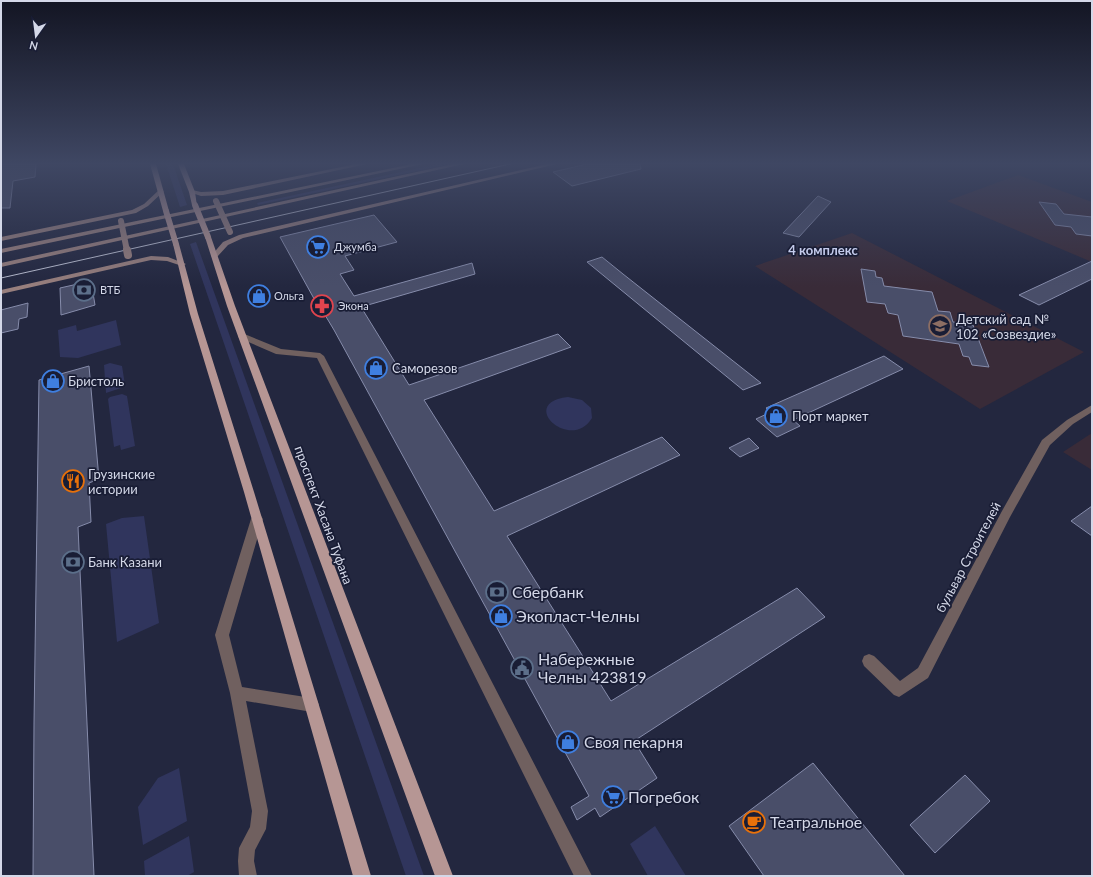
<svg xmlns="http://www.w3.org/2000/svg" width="1093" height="877" viewBox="0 0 1093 877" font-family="Lato,sans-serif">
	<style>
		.education { fill: #392b38 }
		.green { fill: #30355d }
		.building { fill: #494e69; stroke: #868cab }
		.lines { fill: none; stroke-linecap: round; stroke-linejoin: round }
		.street { fill: #70605f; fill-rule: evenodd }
		.secondary { fill: #987f7d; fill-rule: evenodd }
		.primary { fill: #b69694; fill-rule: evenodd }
		.tram { stroke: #bbbfd1; stroke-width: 1 }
		.secondary-bridge-far1 { stroke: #987f7d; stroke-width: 6 }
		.secondary-bridge { stroke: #987f7d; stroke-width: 8 }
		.primary-bridge { stroke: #b69694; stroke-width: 6 }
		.labels { text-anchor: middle; stroke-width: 3.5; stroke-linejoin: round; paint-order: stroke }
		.far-poi-label { font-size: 11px; fill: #d4d8e8; stroke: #191d35; text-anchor: start }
		.far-quarter-label { font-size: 13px; font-weight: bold; fill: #c4cbeb; stroke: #191d35 }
		.poi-label { font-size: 13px; fill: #d4d8e8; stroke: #191d35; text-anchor: start }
		.street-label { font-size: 13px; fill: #d4d8e8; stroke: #191d35 }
		.near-poi-label { font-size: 16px; fill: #d4d8e8; stroke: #191d35; text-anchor: start }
	</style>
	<rect width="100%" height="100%" fill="#23273f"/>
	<path class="education" d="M1018,175l74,27v60l-145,-61z
		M852,233l232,119 -104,57 -225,-143z
		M1092,433v37l-29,-18z"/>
	<path class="green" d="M166,164h7l14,41 -7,2z
		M438,164h12l-192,41 -1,-2z
		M196,242l228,634h-18l-216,-632z
		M116,320l5,25 -43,13 -18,-1 -2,-27 18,-5 1,6z
		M110,363l12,3 3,19 -4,3 -15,5 -2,-28z
		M122,394l5,2 8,50 -14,4 -1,-5 -6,2 -6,-48 2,-2z
		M568,397l14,3 9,8 1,10c-21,35 -76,-15 -24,-21z
		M144,516l15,107 -42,19 -11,-118 16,-6z
		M179,768l8,53 -44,24 -5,-38 20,-29z
		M655,826l31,50h-38l-18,-32z
		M189,836l5,36 -7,4h-42l-1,-15z"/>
	<path class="building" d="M1,164h35l-1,13 -22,4 -3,27h-9z
		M587,164h53l1,5 -69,17 -19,-14z
		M818,196l13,6 -32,35 -16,-4z
		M1039,202l17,2 8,10 28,3v19l-16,-2 -5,-7 -16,-2z
		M374,215l23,27 -52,14 9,14 -14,4 14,22 118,-33 3,11 -114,33 48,78 149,-51 13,13 -147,53 70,111 168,-74 18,18 -173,81 104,165 186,-113 28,29 -191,124 23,37 -57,39 -5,-9 -18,12 -6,-13 18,-11 -255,-466 -9,-15h-2l-43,-78z
		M602,257l21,17 138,109 -18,7 -156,-128z
		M1092,261v18l-53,26 -20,-10z
		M861,269l14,2 1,6 6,1 2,8 48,6 6,19 12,1 3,10 20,3 16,42 -17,-2 -3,-8 -6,-1 -4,-12 -56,-8 -5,-21 -10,-2 -3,-9 -18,-2z
		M91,281l4,24 -34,10 -1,-27z
		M28,303l-1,14 -8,2 -1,10 -17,4v-23z
		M884,356l19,13 -110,51 7,6 -23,11 -21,-18 15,-7 -5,-4z
		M89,366l10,113 -10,4 2,39 -13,5 16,349h-61l1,-153 5,-343z
		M749,438l10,10 -19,9 -11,-9z
		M1092,506v30l-21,-15z
		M813,763l92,113h-141l-35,-50z
		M965,775l25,26 -55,52 -25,-28z"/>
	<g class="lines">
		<path class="street" d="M242,333l39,16 39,4 4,3 268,520h-18l-257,-518 -41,-4 -37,-16 -1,-2 1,-2z
			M1092,405v7l-19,12 -23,21 -40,72 -82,161 -29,19 -5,-2 -30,-29 -2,-5 2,-5 5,-2 5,2 26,25 18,-13 84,-157 40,-71 25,-20z
			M257,514l4,2 2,3 -34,116 13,52 70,11 5,2 2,5 -2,5 -5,2 -66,-11 22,110 -2,18 -11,21 -1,11 3,15h-18l-1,-15 1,-13 11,-21 2,-16 -22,-118 -15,-58 36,-116 2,-3z"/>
		<path class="secondary" d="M356,164h11l-144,31 -22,1 -12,-4 3,-2 9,2 22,-1z
			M412,164h11l-422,89v-4z
			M453,164h11l-463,103v-4z
			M547,164h10l-314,74 -15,7 -11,12h-4l-2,-1 12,-14 16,-7z
			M159,190l5,1 -16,15 -12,7 -135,28v-4l131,-27 12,-6z
			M151,256l17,1 18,7 -4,2 -15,-5 -16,-1 -150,34v-4z"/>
		<path class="primary" d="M150,164h6l13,47 -1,1 -5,-1z
			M178,164h6l11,28 2,14 -5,-1 -3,-13z
			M206,236l5,1 24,69 218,570h-18l-208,-570 -22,-69z
			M176,242l3,2 19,70 56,178 117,384h-18l-109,-384 -54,-178 -17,-70z"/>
		<path class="tram" d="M1,278l509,-114"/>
		<path class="secondary-bridge-far1" d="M216,201l14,31
			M121,221l6,30"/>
		<path class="secondary-bridge" d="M127,250l1,5"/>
		<path class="primary-bridge" d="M195,205l13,32
			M166,211l10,33"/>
	</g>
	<linearGradient id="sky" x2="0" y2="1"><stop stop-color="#131523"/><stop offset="0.57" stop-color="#3f4763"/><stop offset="1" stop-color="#3f4763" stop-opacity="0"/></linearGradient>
	<rect width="1093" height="287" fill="url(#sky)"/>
	<defs>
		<g id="supermarket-ring" transform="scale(1.15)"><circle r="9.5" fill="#191d35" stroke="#3f7fe0" stroke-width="1.5"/><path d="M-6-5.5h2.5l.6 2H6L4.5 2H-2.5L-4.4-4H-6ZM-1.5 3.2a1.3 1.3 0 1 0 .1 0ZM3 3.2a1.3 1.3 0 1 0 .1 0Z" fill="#3f7fe0"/></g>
		<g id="bank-ring" transform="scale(1.15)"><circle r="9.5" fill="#191d35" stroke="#5c6f8a" stroke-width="1.5"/><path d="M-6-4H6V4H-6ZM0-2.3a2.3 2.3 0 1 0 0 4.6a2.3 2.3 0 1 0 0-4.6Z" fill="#5c6f8a"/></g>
		<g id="shop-ring" transform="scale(1.15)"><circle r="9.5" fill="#191d35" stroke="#3f7fe0" stroke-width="1.5"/><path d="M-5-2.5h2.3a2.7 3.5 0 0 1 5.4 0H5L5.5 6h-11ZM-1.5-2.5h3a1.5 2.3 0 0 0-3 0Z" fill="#3f7fe0"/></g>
		<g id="pharmacy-ring" transform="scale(1.15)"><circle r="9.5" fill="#191d35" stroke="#e0444e" stroke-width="1.5"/><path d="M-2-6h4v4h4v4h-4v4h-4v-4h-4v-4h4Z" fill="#e0444e"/></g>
		<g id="school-ring" transform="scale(1.15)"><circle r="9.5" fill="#191d35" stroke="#8d6e63" stroke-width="1.5"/><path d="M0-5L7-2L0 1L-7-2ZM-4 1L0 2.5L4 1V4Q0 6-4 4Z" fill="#8d6e63"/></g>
		<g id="restaurant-ring" transform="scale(1.15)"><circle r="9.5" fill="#191d35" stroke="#e8710a" stroke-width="1.5"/><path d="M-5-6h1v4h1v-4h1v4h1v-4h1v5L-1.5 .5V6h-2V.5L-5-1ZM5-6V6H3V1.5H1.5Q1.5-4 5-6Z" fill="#e8710a"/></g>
		<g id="civic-ring" transform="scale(1.15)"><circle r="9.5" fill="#191d35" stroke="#5c6f8a" stroke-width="1.5"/><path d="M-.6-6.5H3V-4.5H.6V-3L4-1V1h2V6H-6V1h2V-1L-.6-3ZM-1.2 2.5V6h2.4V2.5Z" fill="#5c6f8a"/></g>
		<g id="cafe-ring" transform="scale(1.15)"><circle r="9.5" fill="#191d35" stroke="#e8710a" stroke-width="1.5"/><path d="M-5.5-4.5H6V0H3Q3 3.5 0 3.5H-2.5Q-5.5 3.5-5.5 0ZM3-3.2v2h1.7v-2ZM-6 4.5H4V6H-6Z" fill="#e8710a"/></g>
	</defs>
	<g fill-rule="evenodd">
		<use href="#supermarket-ring" x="318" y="247"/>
		<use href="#bank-ring" x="84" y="290"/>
		<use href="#shop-ring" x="259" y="296"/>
		<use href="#pharmacy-ring" x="322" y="306"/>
		<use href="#school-ring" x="940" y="326"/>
		<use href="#shop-ring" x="376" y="368"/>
		<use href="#shop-ring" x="53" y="381"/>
		<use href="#shop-ring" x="776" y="416"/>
		<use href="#restaurant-ring" x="73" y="481"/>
		<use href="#bank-ring" x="73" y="562"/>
		<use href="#bank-ring" x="497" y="592"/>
		<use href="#shop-ring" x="501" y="616"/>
		<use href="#civic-ring" x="522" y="668"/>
		<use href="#shop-ring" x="568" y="742"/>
		<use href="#supermarket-ring" x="613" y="797"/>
		<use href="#cafe-ring" x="754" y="822"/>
	</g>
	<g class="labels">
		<g class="far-poi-label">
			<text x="334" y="251">Джумба</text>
			<text x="100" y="294">ВТБ</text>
			<text x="274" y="300">Ольга</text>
			<text x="338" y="310">Экона</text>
		</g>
		<g class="far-quarter-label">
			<text x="823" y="255">4 комплекс</text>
		</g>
		<g class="poi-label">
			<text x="956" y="324">Детский сад №<tspan x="956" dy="15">102 «Созвездие»</tspan></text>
			<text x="392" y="373">Саморезов</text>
			<text x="68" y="386">Бристоль</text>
			<text x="792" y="421">Порт маркет</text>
			<text x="88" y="479">Грузинские<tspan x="88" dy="15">истории</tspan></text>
			<text x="88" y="567">Банк Казани</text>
		</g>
		<g class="street-label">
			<text transform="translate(324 515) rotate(70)" y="5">проспект Хасана Туфана</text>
			<text transform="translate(968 557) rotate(-62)" y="5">бульвар Строителей</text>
		</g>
		<g class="near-poi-label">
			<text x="512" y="598">Сбербанк</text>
			<text x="516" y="622">Экопласт-Челны</text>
			<text x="538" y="665">Набережные<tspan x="538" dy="18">Челны 423819</tspan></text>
			<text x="584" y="748">Своя пекарня</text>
			<text x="628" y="803">Погребок</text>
			<text x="770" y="828">Театральное</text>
		</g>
	</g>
	<rect width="1093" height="877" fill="none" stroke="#d4d8e8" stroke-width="4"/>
	<g transform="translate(36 36) rotate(194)" stroke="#191d35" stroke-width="3" paint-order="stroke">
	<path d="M0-3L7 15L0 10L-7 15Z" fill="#d4d8e8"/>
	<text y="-6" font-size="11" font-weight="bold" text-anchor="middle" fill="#d4d8e8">N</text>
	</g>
</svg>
